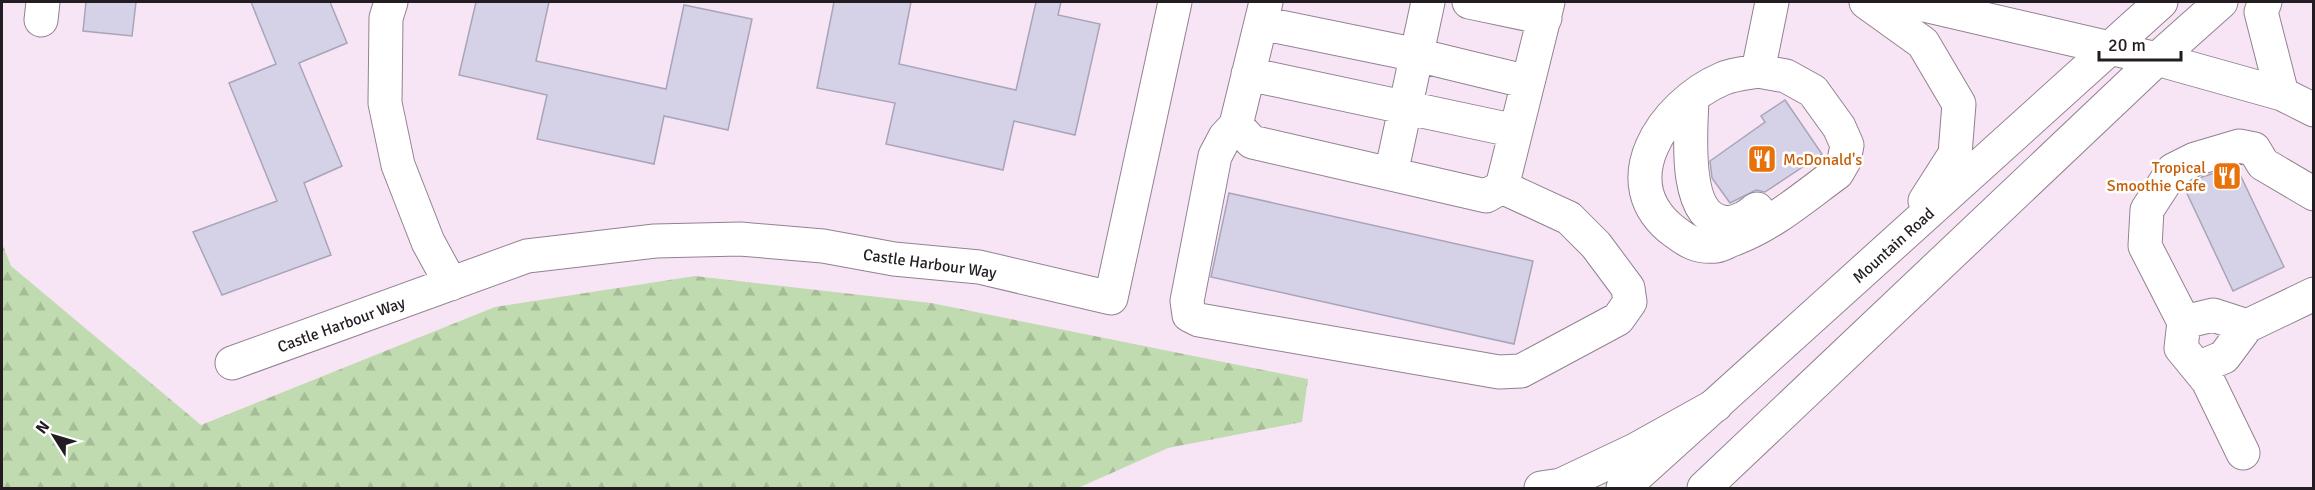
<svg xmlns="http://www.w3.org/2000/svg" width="2315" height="490" viewBox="0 0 2315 490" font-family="Signika,sans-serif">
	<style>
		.forest { fill: url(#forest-firs) }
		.building { fill: #d5d1e6; stroke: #a9a5b9; stroke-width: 1.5 }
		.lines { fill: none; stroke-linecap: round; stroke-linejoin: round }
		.minor-casing { stroke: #928291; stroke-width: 35 }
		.major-casing { stroke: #928291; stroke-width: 35 }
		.highway-casing { stroke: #928291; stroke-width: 35 }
		.minor { stroke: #fff; stroke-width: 33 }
		.major { stroke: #fff; stroke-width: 33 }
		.highway { stroke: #fff; stroke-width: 33 }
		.labels { text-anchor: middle; stroke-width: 5; stroke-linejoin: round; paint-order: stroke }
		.food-label { font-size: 16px; fill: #c56008; stroke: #fff; text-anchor: start }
		.street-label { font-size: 16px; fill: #231d23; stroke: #fff }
	</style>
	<defs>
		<pattern id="forest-firs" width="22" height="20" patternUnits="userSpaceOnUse" patternTransform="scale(1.5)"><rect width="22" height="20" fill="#c0dbb0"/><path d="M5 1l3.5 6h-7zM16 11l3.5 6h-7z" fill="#a5bc97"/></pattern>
	</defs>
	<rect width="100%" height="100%" fill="#f7e5f5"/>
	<path class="forest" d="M2,243l9,23 190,159 294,-118 200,-31 236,27 377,76 -6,43 -134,26 -90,40h-1076z"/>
	<path class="building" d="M86,2h50l-4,34 -49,-5z
		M251,2h79l17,41 -48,20 43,103 -38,17 27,72 -109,40 -29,-63 84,-31 -48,-118 47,-19z
		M476,2h73l-13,59 130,28 18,-84 68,14 -24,111 -64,-14 -10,48 -117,-25 10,-44 -88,-20z
		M834,2h77l-12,62 117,26 20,-88h25l-3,13 42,9 -25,111 -61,-14 -11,49 -117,-26 9,-41 -78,-15z
		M1785,100l37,54 -57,38 -9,-2 -26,13 -18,-25 -2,-17 55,-39 -4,-6z
		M2236,166l48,101 -51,24 -49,-104 18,-10z
		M1229,193l304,68 -19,83 -303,-67z"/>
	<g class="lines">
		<g class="minor-casing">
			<path id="minor" d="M391,2l-5,16 -1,85 13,62 30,77 23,42
				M1266,2l-30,123 16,17 234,54 16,-9 46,-185
				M1469,2l76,16
				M41,20l2,-18
				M1261,23l156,32 111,27
				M1758,71l28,5 27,15 26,36 8,18 -3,16 -7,12c-33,24 -65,52 -103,66 -6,2 -12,6 -18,7 -17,2 -28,-4 -41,-14 -66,-49 -11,-128 47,-153 11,-5 25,-6 36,-8z
				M1758,71l14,-69
				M1248,74l268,57
				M1692,99c-1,30 -10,117 31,123 6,1 13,0 18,-3 6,-2 11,-7 16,-10
				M1236,125l-11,12 -10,19 -28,145 2,14 10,5 300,52 22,-1 97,-52 12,-17 -2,-14 -32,-43 -27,-27 -67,-31
				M1391,174l37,-172
				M2184,322l29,-7 34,11 -23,31 -26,11
				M2247,326l67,-32
				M232,363l295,-107 128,-15 85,-2 83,7 71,13 85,8 132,31 64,-296
				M2243,453l-35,-72 -27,-33 3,-26 -39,-76 2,-36 26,-40 22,-11 44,-13 15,3 9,15 51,30"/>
		</g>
		<g class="major-casing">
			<path id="major" d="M1866,2l57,41 36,61 -4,50 -30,47
				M1911,2l246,57 125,35 32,16
				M2265,2l-4,10 21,82
				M1623,488l538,-486
				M1704,488l453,-429 64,-57"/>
		</g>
		<g class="highway-casing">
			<path id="highway" d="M1541,488l20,-3 74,-35 81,-45"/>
		</g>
		<use href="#minor" class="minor"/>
		<use href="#major" class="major"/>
		<use href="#highway" class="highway"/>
	</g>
	<defs>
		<g id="restaurant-square" transform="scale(1.5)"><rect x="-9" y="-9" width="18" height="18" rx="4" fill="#e8710a" stroke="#fff"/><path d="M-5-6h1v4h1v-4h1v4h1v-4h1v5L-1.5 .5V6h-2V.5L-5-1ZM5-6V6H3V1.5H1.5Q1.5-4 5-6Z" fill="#fff"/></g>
	</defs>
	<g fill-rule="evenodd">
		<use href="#restaurant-square" x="1762" y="159"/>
		<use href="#restaurant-square" x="2227" y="176"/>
	</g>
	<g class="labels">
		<g class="food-label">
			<text x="1783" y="165">McDonald's</text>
			<text x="2206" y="173" text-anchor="end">Tropical<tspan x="2206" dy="18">Smoothie Cafe</tspan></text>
		</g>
		<g class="street-label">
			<text transform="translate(1893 245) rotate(-42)" y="6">Mountain Road</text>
			<text transform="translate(930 263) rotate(8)" y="6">Castle Harbour Way</text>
			<text transform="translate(341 324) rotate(-20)" y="6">Castle Harbour Way</text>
		</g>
	</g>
	<rect width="2315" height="490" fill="none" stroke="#231d23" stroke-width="6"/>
	<g transform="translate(54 436) rotate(307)" stroke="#ffffff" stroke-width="4.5" paint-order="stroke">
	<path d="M0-4.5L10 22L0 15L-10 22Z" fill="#231d23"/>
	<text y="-9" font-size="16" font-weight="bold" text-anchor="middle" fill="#231d23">N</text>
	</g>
	<path d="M2099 51v9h82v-9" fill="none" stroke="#231d23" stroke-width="3"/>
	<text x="2108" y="51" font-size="18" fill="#231d23" stroke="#ffffff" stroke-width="4.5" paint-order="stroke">20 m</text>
</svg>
